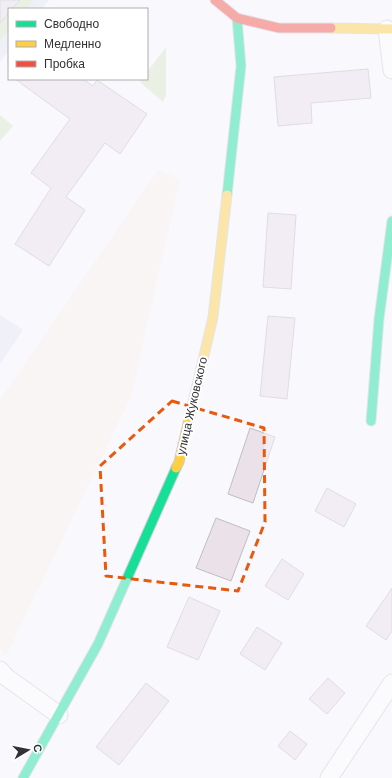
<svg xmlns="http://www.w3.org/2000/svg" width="392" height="778" viewBox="0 0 392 778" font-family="Arial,sans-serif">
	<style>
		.industrial { fill: #f9f1e9 }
		.built { fill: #e6e8f1 }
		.green { fill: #dbe7c8 }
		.building { fill: #ebe1e8; stroke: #bfbec0 }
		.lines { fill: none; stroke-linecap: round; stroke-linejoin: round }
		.street-casing { stroke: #ceced2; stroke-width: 19 }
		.fast-casing { stroke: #ceced2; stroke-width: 11 }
		.slow-casing { stroke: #ceced2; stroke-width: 11 }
		.jam-casing { stroke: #ceced2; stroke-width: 11 }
		.street { stroke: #fefeff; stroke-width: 17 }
		.fast { stroke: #16e098; stroke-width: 9 }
		.slow { stroke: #ffcf43; stroke-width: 9 }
		.jam { stroke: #f24e42; stroke-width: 9 }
		.marked { fill: none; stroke: #e8590c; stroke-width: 3; stroke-dasharray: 8 5; stroke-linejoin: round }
		.labels { text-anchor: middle; stroke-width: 4; stroke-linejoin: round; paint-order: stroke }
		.street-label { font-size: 12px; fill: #323236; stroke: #fff }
	</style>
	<rect width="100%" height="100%" fill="#f8f8fd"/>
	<path class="industrial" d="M158,170l22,9 -49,217 -125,260 -6,-8v-248z"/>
	<path class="built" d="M0,0h49l-7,9h-33v41l-9,12z
		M0,315l23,15 -23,34z"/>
	<path class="green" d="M0,0h34l-8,9h-17v21l-9,10z
		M166,47v48l-3,7 -23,-20 2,-3h5v-7z
		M0,115l13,11 -13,15z"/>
	<path class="building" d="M0,0h20l-8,9h-3v4l-9,10z
		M368,69l3,29 -60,5 1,20 -34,3 -4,-49z
		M15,79h68l10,7 4,-6 50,34 -27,40 -15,-11 -39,54 19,13 -36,56 -34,-22 36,-56 -20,-15 39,-54z
		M268,213l28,2 -5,74 -28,-2z
		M268,316l27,2 -8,81 -27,-3z
		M250,428l25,9 -22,66 -25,-9z
		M327,488l29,16 -12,23 -29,-16z
		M216,518l34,13 -19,50 -35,-13z
		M282,559l22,15 -16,26 -23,-14z
		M392,588v43l-6,9 -20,-14z
		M189,597l31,14 -22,49 -31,-13z
		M257,627l25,16 -17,27 -25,-16z
		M328,678l17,15 -18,21 -18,-15z
		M146,683l23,18 -50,64 -23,-18z
		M290,731l17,13 -12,16 -17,-14z"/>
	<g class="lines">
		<g class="street-casing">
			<path id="street" d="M387,29l5,41
				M0,670l6,7 53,38
				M329,778l63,-95"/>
		</g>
		<g class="fast-casing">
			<path id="fast" d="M227,195l14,-129 -4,-48
				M371,421l8,-102 13,-98
				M23,778l75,-134 78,-176"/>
		</g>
		<g class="slow-casing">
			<path id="slow" d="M331,28l61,1
				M176,468l3,-6 34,-145 14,-122"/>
		</g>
		<g class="jam-casing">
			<path id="jam" d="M215,0l22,18 42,10h52"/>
		</g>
		<use href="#street" class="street"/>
		<use href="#fast" class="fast"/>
		<use href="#slow" class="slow"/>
		<use href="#jam" class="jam"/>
	</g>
	<path d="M0 0H392V778H0ZM172,401l92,27 1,94 -27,69 -132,-15 -6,-110z" fill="#f8f8fd" fill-opacity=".55" fill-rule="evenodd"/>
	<path class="marked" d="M172,401l92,27 1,94 -27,69 -132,-15 -6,-110z"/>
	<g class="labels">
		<g class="street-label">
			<text transform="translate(192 406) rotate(-77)" y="4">улица Жуковского</text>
		</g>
	</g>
	<rect x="8" y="8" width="140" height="72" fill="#ffffff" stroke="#adadaf"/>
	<rect x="16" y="21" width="20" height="6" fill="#16e098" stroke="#adadaf"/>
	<text x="44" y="28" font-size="12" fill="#323236">Свободно</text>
	<rect x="16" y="41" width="20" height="6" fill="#ffcf43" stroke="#adadaf"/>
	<text x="44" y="48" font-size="12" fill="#323236">Медленно</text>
	<rect x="16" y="61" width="20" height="6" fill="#f24e42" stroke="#adadaf"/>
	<text x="44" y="68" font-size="12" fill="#323236">Пробка</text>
	<g transform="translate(28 750) rotate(80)" stroke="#ffffff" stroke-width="3" paint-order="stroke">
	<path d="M0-3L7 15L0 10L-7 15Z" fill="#323236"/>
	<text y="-6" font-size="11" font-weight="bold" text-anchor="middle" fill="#323236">С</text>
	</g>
</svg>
